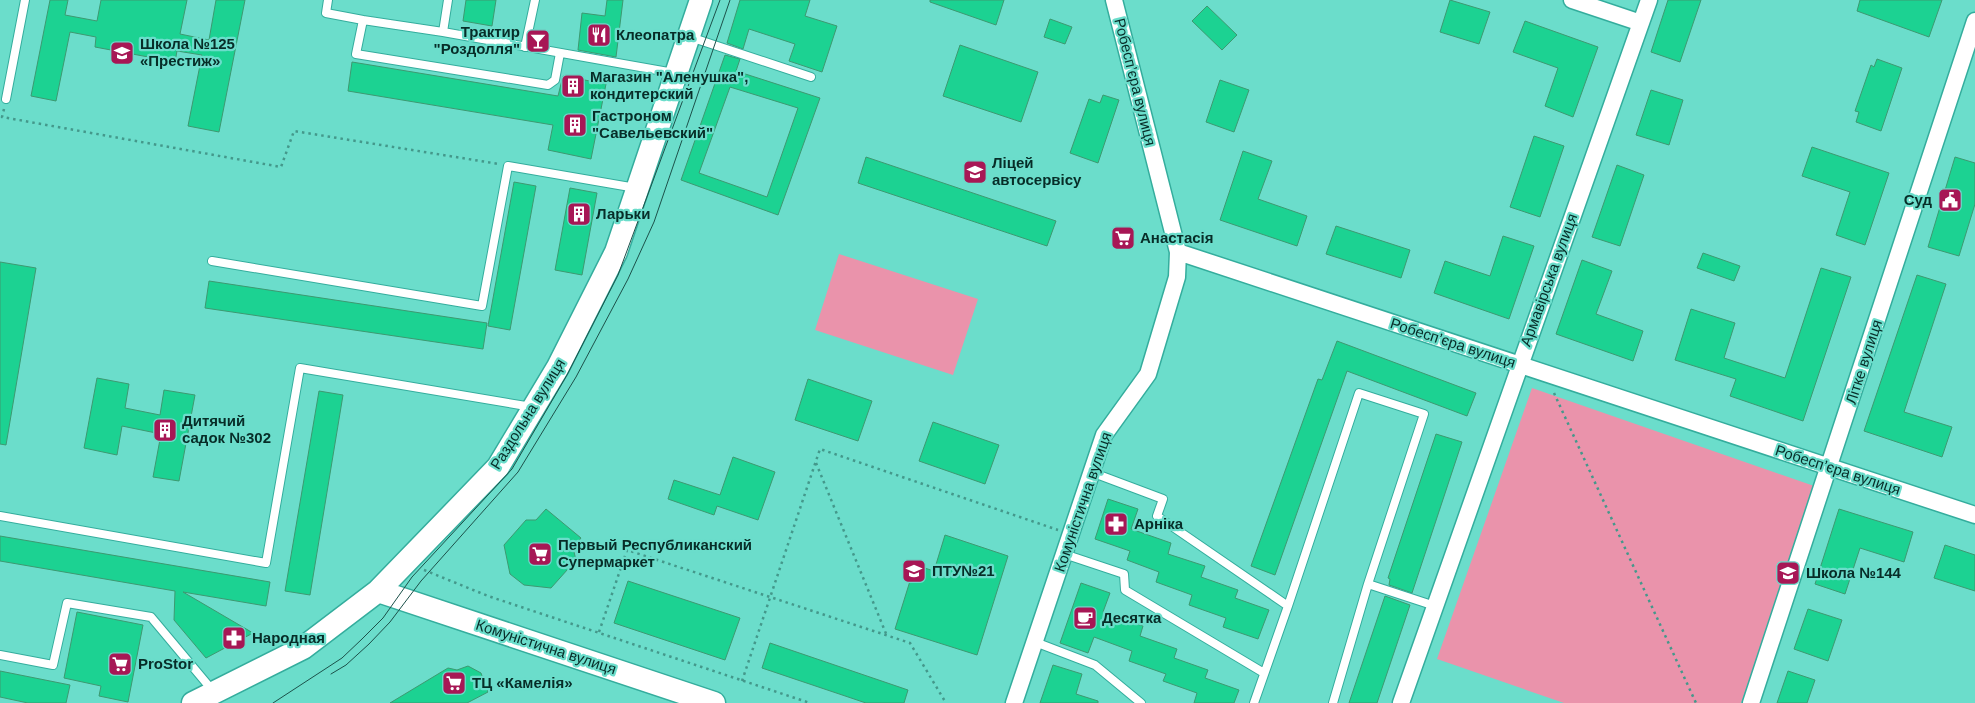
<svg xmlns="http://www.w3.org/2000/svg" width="1975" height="703" viewBox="0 0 1975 703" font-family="Arial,sans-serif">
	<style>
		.green { fill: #ea93ab }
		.building { fill: #1cd292; stroke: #3d9971; fill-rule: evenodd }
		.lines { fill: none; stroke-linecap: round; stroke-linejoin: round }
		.lane-casing { stroke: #34ad9d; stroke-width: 10 }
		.street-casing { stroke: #34ad9d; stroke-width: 19 }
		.secondary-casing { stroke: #34ad9d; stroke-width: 25 }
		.path { stroke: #44988b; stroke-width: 2.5; stroke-dasharray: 2.5 4; stroke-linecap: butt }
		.lane { stroke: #fff; stroke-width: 8 }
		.street { stroke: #fff; stroke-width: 16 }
		.secondary { stroke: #fff; stroke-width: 22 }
		.tram { stroke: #1c514a; stroke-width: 1 }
		.labels { text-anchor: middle; stroke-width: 4.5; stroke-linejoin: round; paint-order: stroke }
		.poi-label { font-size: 15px; font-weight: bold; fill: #072d28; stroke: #6bddcb; text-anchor: start }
		.street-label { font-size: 15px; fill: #072d28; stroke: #6bddcb }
	</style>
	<rect width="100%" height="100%" fill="#6bddcb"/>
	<path class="green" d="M839,254l139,45 -25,76 -138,-45z
		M1532,388l285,99 -76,216h-177l-127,-44z"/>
	<path class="building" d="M50,0h18l-3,15 32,6 4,-21h86l-7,34 29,6 7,-40h29l-26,132 -31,-6 14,-71 -25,-4 -2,11 -80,-15 1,-10 -26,-5 -14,69 -25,-5z
		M466,0h30l-4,26 -29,-5z
		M607,0h16l-7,57 -38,-7 4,-37 23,3z
		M740,0h70l-5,16 32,10 -15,46 -33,-11 6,-17 -46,-15 -6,20 -16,-6z
		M930,0h74l-8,25 -66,-23z
		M1450,0l40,12 -11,32 -39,-12z
		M1668,0h33l-21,62 -29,-10z
		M1860,0h82l-13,37 -72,-26z
		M1207,6l30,29 -15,15 -30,-29z
		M1050,19l22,8 -7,17 -21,-7z
		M1525,21l73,26 -25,70 -28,-11 13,-38 -45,-16z
		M960,45l78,27 -17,50 -78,-26z
		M725,55l15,4 -4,12 84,27 -42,117 -97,-35zM730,87l68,21 -31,89 -68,-24z
		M1877,59l25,9 -21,63 -25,-9 3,-10 -4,-1 16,-46 3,2z
		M352,62l206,34 5,-20 43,8 -15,75 -43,-9 5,-25 -205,-34z
		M1220,80l29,10 -15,42 -28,-10z
		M1651,90l32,10 -14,45 -33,-10z
		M1103,95l16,5 -21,63 -28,-10 19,-54 11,4z
		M1534,136l30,10 -24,71 -30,-10z
		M1812,147l77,26 -24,72 -29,-10 14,-43 -48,-16z
		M1243,151l29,10 -14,38 49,17 -10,30 -77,-26z
		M866,157l190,64 -9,25 -189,-63z
		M1955,157l20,6v41l-16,52 -31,-9z
		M1617,165l27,10 -24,71 -28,-9z
		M514,182l22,4 -26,144 -22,-4z
		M570,188l27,5 -15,82 -27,-5z
		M1336,226l74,24 -9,28 -75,-24z
		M1503,236l31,10 -25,73 -75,-26 11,-32 45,15z
		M1703,253l37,13 -6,15 -37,-13z
		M1582,260l30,11 -16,43 47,17 -10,30 -77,-27z
		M0,262l36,6 -30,177 -6,-1z
		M1821,268l30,9 -48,144 -73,-25 6,-17 -61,-19 16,-51 44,14 -11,35 61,20z
		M1917,275l29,9 -42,128 48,15 -10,30 -78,-26z
		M209,281l278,42 -4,26 -278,-41z
		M1337,341l139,52 -9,23 -120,-45 -72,204 -24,-9 67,-187 4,1z
		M97,378l32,6 -4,24 35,7 4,-25 31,5 -16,86 -26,-4 8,-43 -39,-8 -5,29 -33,-7z
		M808,379l64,22 -14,40 -63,-21z
		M319,391l24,4 -33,200 -25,-4z
		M933,422l66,23 -14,39 -66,-23z
		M1436,434l26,8 -50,151 -23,-8 1,-6 -2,-1z
		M733,457l42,15 -17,48 -41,-14 -3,9 -46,-16 6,-19 46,15z
		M1108,499l30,10 -7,20 40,14 -3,11 37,12 -4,11 37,13 -3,8 34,12 -11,29 -35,-12 3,-9 -37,-13 3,-10 -36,-13 3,-10 -32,-12 3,-9 -35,-12z
		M546,509l35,29 -8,10 3,12 -25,28 -27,-3 -14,-11 -6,-29 22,-25h10z
		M1839,509l74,23 -9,30 -44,-14 -15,46 -30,-10z
		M945,535l63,21 -31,99 -82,-26 20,-64 19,6z
		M0,536l270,46 -4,24 -83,-14 70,41 -47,25 -32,-38 1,-29 -175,-30z
		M1945,545l30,10v36l-41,-13z
		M628,581l112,37 -15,42 -111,-37z
		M1081,583l29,10 -7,19 40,14 -3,10 37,13 -3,9 34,12 -3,8 34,12 -5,13h-40l3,-10 -34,-12 3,-7 -37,-13 3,-10 -38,-14 -6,16 -28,-10z
		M1385,596l25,9 -33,98h-28z
		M1808,609l34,11 -14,41 -34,-12z
		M77,612l66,13 -15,77 -29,-6 2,-10 -37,-8z
		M770,643l138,47 -4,13h-38l-104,-35z
		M1053,665l29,9 -6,20 22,7v2h-58z
		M468,666l13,7 7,19 -21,11h-77l58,-35 9,2z
		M0,671l70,14 -4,18h-38l-28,-6z
		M1788,671l27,9 -8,23h-30z"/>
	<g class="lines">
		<g class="lane-casing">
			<path id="lane" d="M328,0l-2,13 37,7
				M448,0l-5,32 231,41
				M443,32l-80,-12 -7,34 192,31 7,-5 5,-27
				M690,37l121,40
				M525,47l10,-47
				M6,99l19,-99
				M212,261l270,45 26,-140 128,22
				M1091,472l72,27 -6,17 131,90 71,-213 65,21 -56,170 67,22
				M0,516l266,47 34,-195 232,39
				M1064,554l60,20 1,16 139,83
				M1035,642l60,23 46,38
				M0,655l53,10 14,-62 84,14 62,74
				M1254,703l34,-97
				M1333,703l35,-119"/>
		</g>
		<g class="street-casing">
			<path id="street" d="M1114,0l64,252 797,263
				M1572,0l69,23
				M1014,703l90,-268 44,-61 29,-97 1,-25
				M1401,703l248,-703
				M1751,703l224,-682"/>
		</g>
		<g class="secondary-casing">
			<path id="secondary" d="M378,591l336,112
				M193,703l110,-55 75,-57 120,-124 60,-100 58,-115 85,-252"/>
		</g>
		<path class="path" d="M4,109l-2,8 279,50 13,-36 205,33
			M1554,393l142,310
			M816,463l71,173
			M424,570l64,26 322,107
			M599,632l28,-82 283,93 36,60
			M742,681l78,-232 238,81"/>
		<use href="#lane" class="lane"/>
		<use href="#street" class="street"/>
		<use href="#secondary" class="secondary"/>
		<path class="tram" d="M331,674l15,-9 23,-21 21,-22 31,-41 97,-109 58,-95 52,-98 26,-57 76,-222
			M273,703l69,-45 20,-19 21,-21 29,-41 100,-108 55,-94 51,-100 102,-275"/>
	</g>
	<defs>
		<g id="restaurant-square" transform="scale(1.25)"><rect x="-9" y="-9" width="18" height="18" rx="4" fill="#a71755" stroke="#6bddcb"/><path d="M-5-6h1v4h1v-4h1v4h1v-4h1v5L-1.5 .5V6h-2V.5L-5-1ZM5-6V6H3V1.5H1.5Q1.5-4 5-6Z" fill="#fff"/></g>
		<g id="bar-square" transform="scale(1.25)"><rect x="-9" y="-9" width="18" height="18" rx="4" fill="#a71755" stroke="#6bddcb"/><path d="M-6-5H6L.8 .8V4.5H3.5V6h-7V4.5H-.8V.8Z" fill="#fff"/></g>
		<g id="school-square" transform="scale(1.25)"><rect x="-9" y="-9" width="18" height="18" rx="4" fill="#a71755" stroke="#6bddcb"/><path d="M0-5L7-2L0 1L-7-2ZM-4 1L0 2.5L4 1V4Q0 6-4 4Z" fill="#fff"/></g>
		<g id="building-square" transform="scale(1.25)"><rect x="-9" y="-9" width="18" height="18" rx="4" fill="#a71755" stroke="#6bddcb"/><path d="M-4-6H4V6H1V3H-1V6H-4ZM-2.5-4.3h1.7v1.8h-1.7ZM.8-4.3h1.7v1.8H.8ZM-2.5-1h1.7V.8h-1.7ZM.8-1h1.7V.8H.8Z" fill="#fff"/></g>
		<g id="university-square" transform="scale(1.25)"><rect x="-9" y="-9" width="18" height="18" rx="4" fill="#a71755" stroke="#6bddcb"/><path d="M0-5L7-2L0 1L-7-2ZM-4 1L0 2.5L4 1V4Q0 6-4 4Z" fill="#fff"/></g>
		<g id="civic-square" transform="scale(1.25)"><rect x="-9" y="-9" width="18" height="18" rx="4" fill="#a71755" stroke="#6bddcb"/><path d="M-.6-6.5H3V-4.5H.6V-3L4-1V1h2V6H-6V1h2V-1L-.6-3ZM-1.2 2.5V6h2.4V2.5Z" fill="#fff"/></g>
		<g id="supermarket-square" transform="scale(1.25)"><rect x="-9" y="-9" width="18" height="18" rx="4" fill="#a71755" stroke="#6bddcb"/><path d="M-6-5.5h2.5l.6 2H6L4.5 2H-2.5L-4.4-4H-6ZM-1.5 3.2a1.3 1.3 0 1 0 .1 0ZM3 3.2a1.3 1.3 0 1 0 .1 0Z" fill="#fff"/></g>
		<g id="pharmacy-square" transform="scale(1.25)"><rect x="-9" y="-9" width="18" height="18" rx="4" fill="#a71755" stroke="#6bddcb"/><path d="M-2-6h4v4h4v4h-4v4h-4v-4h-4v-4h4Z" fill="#fff"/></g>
		<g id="cafe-square" transform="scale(1.25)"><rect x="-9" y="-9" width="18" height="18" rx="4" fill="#a71755" stroke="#6bddcb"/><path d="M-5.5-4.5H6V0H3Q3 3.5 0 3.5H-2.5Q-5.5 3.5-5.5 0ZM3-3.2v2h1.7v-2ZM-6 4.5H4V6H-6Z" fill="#fff"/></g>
	</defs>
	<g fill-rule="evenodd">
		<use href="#restaurant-square" x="599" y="35"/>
		<use href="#bar-square" x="538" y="41"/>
		<use href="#school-square" x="122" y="53"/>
		<use href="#building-square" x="573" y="86"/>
		<use href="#building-square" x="575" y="125"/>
		<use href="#university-square" x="975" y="172"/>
		<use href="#civic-square" x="1950" y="200"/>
		<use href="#building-square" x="579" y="214"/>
		<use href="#supermarket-square" x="1123" y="238"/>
		<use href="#building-square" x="165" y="430"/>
		<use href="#pharmacy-square" x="1116" y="524"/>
		<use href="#supermarket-square" x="540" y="554"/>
		<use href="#university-square" x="914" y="571"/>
		<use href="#school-square" x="1788" y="573"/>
		<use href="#cafe-square" x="1085" y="618"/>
		<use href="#pharmacy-square" x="234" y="638"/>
		<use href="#supermarket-square" x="120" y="664"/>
		<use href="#supermarket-square" x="454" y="683"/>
	</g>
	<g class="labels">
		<g class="poi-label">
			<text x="520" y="37" text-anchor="end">Трактир<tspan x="520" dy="17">"Роздолля"</tspan></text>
			<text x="616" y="40">Клеопатра</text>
			<text x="140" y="49">Школа №125<tspan x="140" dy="17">«Престиж»</tspan></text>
			<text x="590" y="82">Магазин "Аленушка",<tspan x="590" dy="17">кондитерский</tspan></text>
			<text x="592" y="121">Гастроном<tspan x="592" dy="17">"Савельевский"</tspan></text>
			<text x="992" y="168">Ліцей<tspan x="992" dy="17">автосервісу</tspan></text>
			<text x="1932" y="205" text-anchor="end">Суд</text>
			<text x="596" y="219">Ларьки</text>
			<text x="1140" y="243">Анастасія</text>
			<text x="182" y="426">Дитячий<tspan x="182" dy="17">садок №302</tspan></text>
			<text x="1134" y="529">Арніка</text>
			<text x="558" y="550">Первый Республиканский<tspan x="558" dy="17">Супермаркет</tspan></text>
			<text x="932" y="576">ПТУ№21</text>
			<text x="1806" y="578">Школа №144</text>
			<text x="1102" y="623">Десятка</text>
			<text x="252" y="643">Народная</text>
			<text x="138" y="669">ProStor</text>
			<text x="472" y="688">ТЦ «Камелія»</text>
		</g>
		<g class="street-label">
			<text transform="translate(1135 82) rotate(76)" y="5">Робесп’єра вулиця</text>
			<text transform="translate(1549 280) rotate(-70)" y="5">Армавірська вулиця</text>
			<text transform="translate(1453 343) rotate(18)" y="5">Робесп’єра вулиця</text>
			<text transform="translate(1864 362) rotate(-72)" y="5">Літке вулиця</text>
			<text transform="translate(528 414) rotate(-58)" y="5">Раздольна вулиця</text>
			<text transform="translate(1838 470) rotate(18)" y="5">Робесп’єра вулиця</text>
			<text transform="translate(1083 502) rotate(-71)" y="5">Комуністична вулиця</text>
			<text transform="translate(546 647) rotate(18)" y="5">Комуністична вулиця</text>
		</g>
	</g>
</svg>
